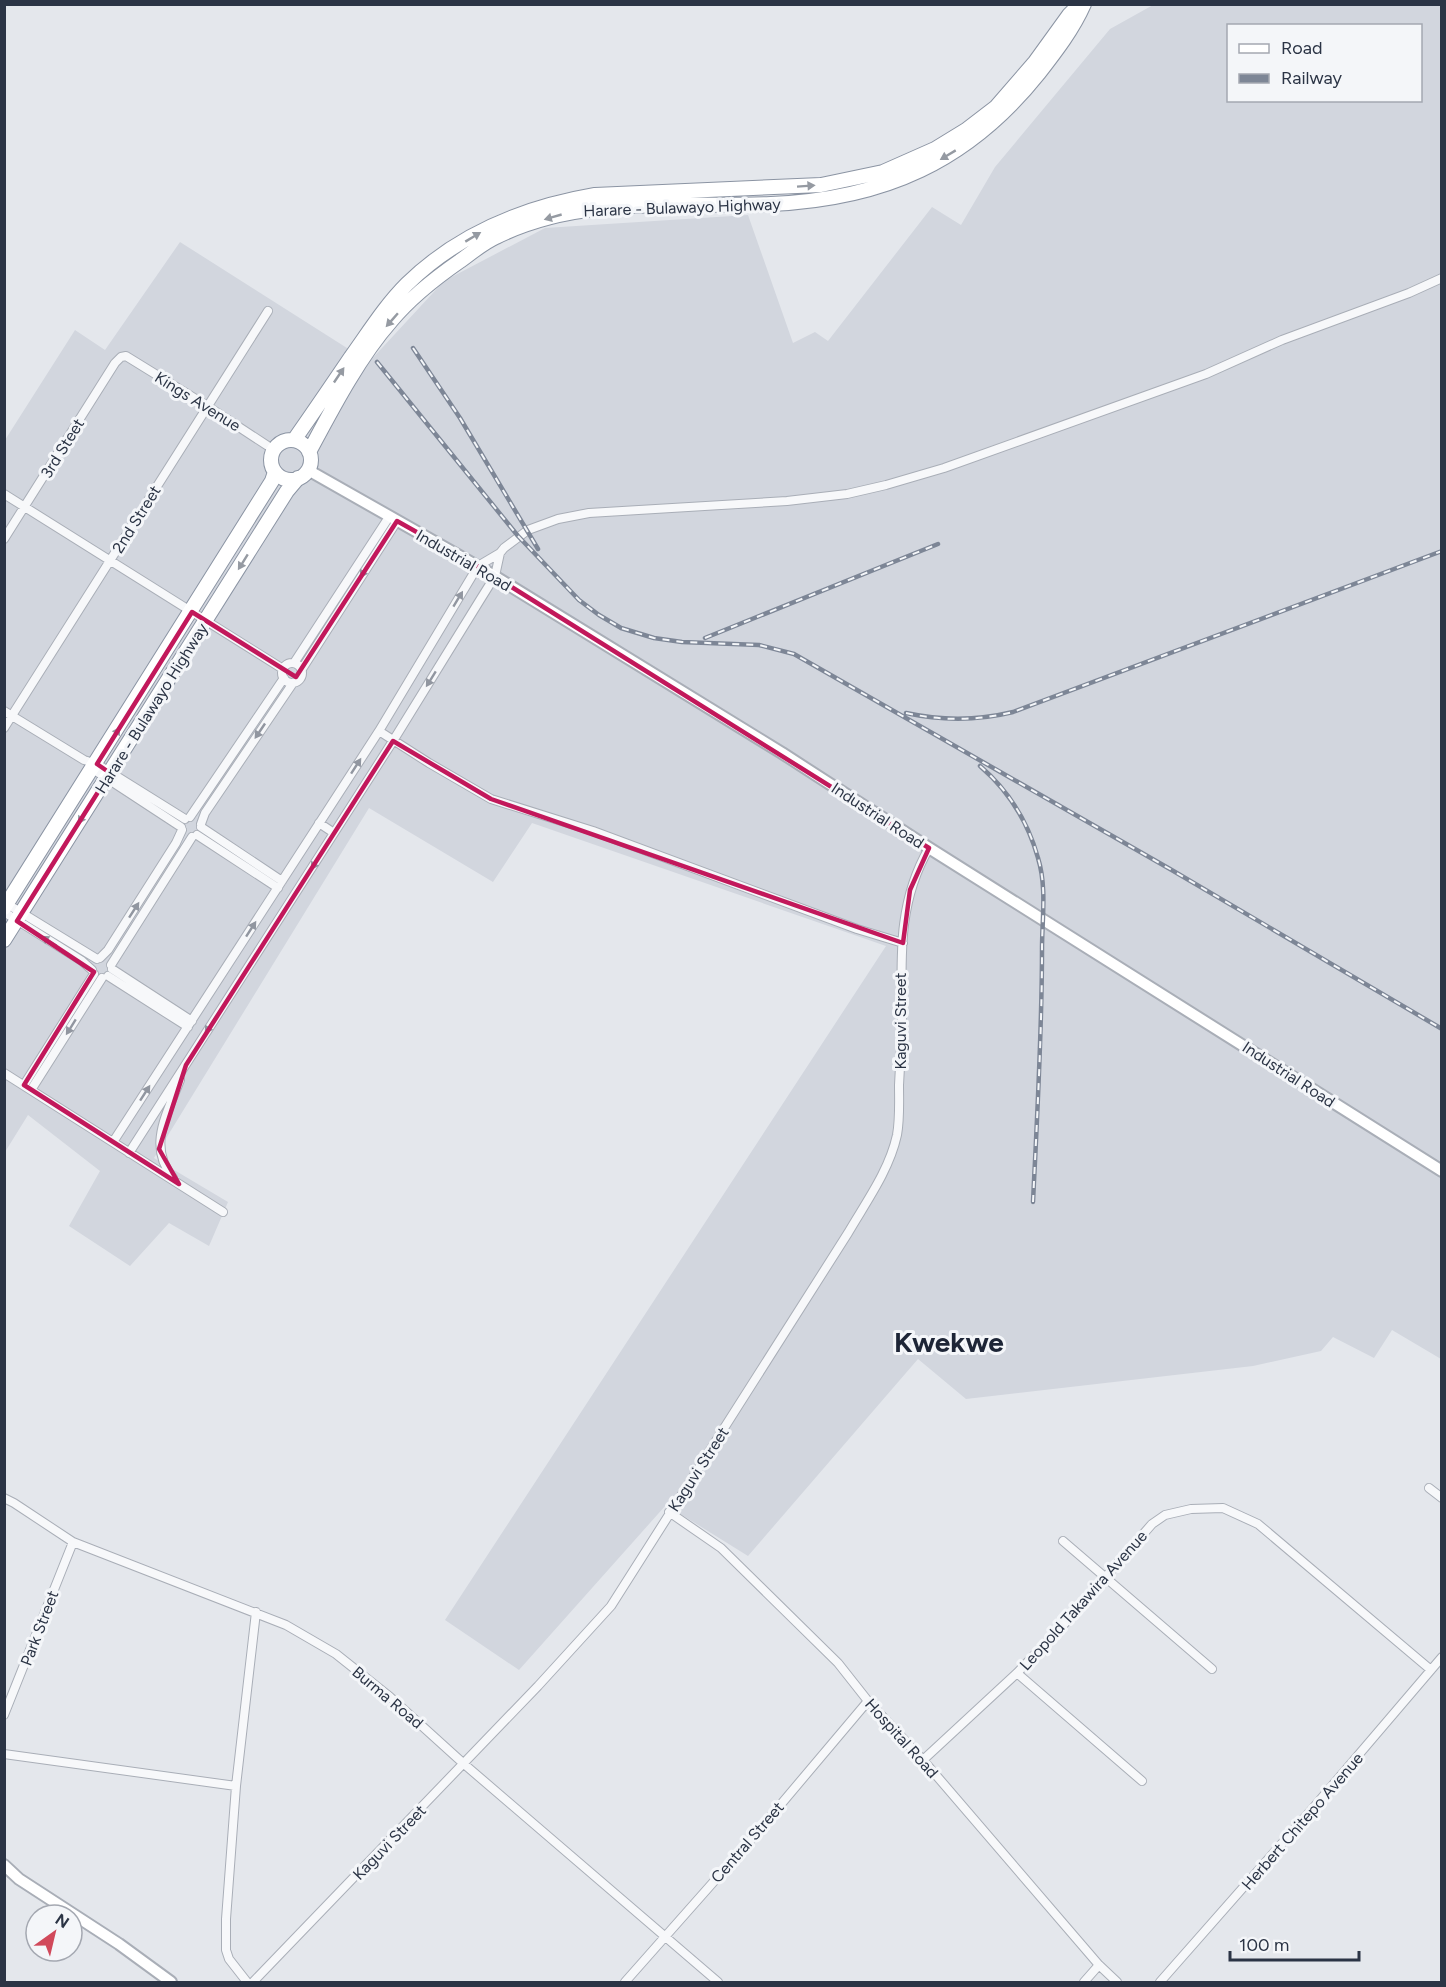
<svg xmlns="http://www.w3.org/2000/svg" width="1446" height="1987" viewBox="0 0 1446 1987" font-family="Figtree,sans-serif">
	<style>
		.built { fill: #d2d6de; fill-rule: evenodd }
		.lines { fill: none; stroke-linecap: round; stroke-linejoin: round }
		.street-casing { stroke: #a9aeb7; stroke-width: 10 }
		.secondary-casing { stroke: #a9aeb7; stroke-width: 14 }
		.highway-casing { stroke: #8b94a3; stroke-width: 16 }
		.street { stroke: #f7f8fa; stroke-width: 8 }
		.secondary { stroke: #fff; stroke-width: 10 }
		.highway { stroke: #fff; stroke-width: 14 }
		.rail-casing { stroke: #7d8696; stroke-width: 4.5 }
		.rail { stroke: #f4f6f9; stroke-width: 2; stroke-dasharray: 7; stroke-linecap: butt }
		.oneway { fill: #959aa2 }
		.oneway2 { fill: #9196a0 }
		.marked { fill: none; stroke: #c2185b; stroke-width: 4.5; stroke-linejoin: round }
		.labels { text-anchor: middle; stroke-width: 6; stroke-linejoin: round; paint-order: stroke }
		.street-label { font-size: 16px; fill: #2b3445; stroke: #f4f6f9 }
		.town-label { font-size: 28px; font-weight: bold; fill: #1d2536; stroke: #f4f6f9 }
	</style>
	<rect width="100%" height="100%" fill="#e4e7ec"/>
	<path class="built" d="M1153,5h288v1354l-49,-29 -18,28 -41,-21 -12,14 -68,15 -287,33 -48,-40 -170,197 -82,-51 -147,165 -74,-50 441,-674 -354,-123 -39,59 -124,-74 -215,350 74,44 -19,44 -40,-23 -39,43 -61,-40 31,-55 -72,-56 -23,37v-712l70,-110 30,20 75,-108 189,120 75,-81 101,-53 203,-13 45,128 22,-11 13,9 104,-134 29,18 34,-58 115,-138zM1228,26h192v74h-192z"/>
	<g class="lines">
		<g class="street-casing">
			<path id="street" d="M4,494l279,175
				M4,539l111,-176 6,-6 5,-1 81,50 67,44
				M294,663l95,-146
				M282 673a10 10 0 1 1 20 0a10 10 0 1 1-20 0Z
				M302,669l95,-148
				M4,711l80,49 13,4 88,55
				M4,728l264,-417
				M379,731l50,32 62,36 102,32 264,98 46,14
				M91,768l90,59
				M190,817l94,-139
				M319,823l15,10
				M201,824l4,-11 88,-130
				M201,827l81,54
				M197,835l81,53
				M4,902l93,57
				M4,912l78,49 10,9
				M100,958l8,-8 68,-107 6,-13
				M111,965l81,-128
				M112,969l80,52
				M108,976l80,51
				M4,1073l219,139
				M24,1085l70,-111
				M31,1090l71,-112
				M113,1142l266,-411 99,-165 22,-13 4,-5 24,-18 30,-11 31,-6 198,-12 60,-7 39,-9 58,-17 262,-94 76,-34 127,-47 33,-15
				M129,1153l264,-412 87,-141 15,-24 5,-23
				M173,1178c-26,-32 -6,-64 7,-98
				M1429,1488l13,10
				M4,1498l10,5 59,39 213,83 50,29 54,43 74,67 254,218
				M669,1512l52,36 117,115 30,38 55,59 176,205 18,17
				M1063,1541l149,128
				M1017,1673l125,108
				M4,1715l69,-173
				M4,1754l232,32
				M923,1760l94,-87 51,-53 84,-96 13,-9 26,-6 32,-1 35,16 173,146
				M247,1982l-18,-23 -3,-9v-31l10,-133 20,-174
				M253,1982l285,-296 73,-80 237,-373c18,-31 41,-62 49,-98 3,-16 2,-34 2,-50 1,-18 2,-37 3,-55 0,-65 -7,-123 27,-182
				M625,1982l130,-147 113,-134
				M1084,1982l15,-17
				M1160,1982l154,-175 128,-150"/>
		</g>
		<g class="secondary-casing">
			<path id="secondary" d="M308,470l178,101 296,182 147,95 513,323
				M4,1865l15,14 100,65 52,38"/>
		</g>
		<g class="highway-casing">
			<path id="highway" d="M294,440c19,-27 38,-55 57,-83 18,-25 34,-51 56,-73 51,-50 118,-77 188,-89l226,-10 62,-13 52,-23 31,-19 30,-23 39,-45 34,-47 11,-11
				M271 460a20 20 0 1 1 40 0a20 20 0 1 1-40 0Z
				M309,452c23,-43 50,-95 82,-131 20,-24 43,-42 69,-60 11,-8 23,-18 36,-24 86,-43 183,-29 275,-33 113,-5 197,-42 268,-131 17,-22 34,-44 45,-69
				M4,908l268,-427 3,-9
				M4,940l283,-449 11,-13"/>
		</g>
		<use href="#street" class="street"/>
		<use href="#secondary" class="secondary"/>
		<use href="#highway" class="highway"/>
		<g class="rail-casing">
			<path id="rail" d="M413,348l47,70 78,131
				M377,362l141,174 61,64 20,15 22,13 33,10 28,4 77,3 35,9 376,215 272,160
				M705,638l233,-94
				M906,713c37,8 70,8 107,-1l429,-161
				M980,766c29,25 48,56 58,92 9,29 4,61 4,91 0,85 -5,169 -9,253"/>
		</g>
		<use href="#rail" class="rail"/>
	</g>
	<defs><path id="oneway-solid" d="M-6-.8H1V-3.2L6.5 0L1 3.2V.8H-6Z" transform="scale(1.5)"/></defs>
	<g class="oneway">
		<use href="#oneway-solid" transform="translate(948 155) rotate(149)"/>
		<use href="#oneway-solid" transform="translate(806 186) rotate(-4)"/>
		<use href="#oneway-solid" transform="translate(553 217) rotate(164)"/>
		<use href="#oneway-solid" transform="translate(473 237) rotate(-31)"/>
		<use href="#oneway-solid" transform="translate(392 320) rotate(131)"/>
		<use href="#oneway-solid" transform="translate(339 375) rotate(-56)"/>
		<use href="#oneway-solid" transform="translate(243 562) rotate(122)"/>
		<use href="#oneway-solid" transform="translate(115 735) rotate(-58)"/>
		<use href="#oneway-solid" transform="translate(83 816) rotate(122)"/>
	</g>
	<g class="oneway2">
		<use href="#oneway-solid" transform="translate(365 570) rotate(123)"/>
		<use href="#oneway-solid" transform="translate(458 599) rotate(-59)"/>
		<use href="#oneway-solid" transform="translate(431 679) rotate(122)"/>
		<use href="#oneway-solid" transform="translate(260 731) rotate(124)"/>
		<use href="#oneway-solid" transform="translate(356 766) rotate(-57)"/>
		<use href="#oneway-solid" transform="translate(316 862) rotate(123)"/>
		<use href="#oneway-solid" transform="translate(134 910) rotate(-57)"/>
		<use href="#oneway-solid" transform="translate(251 929) rotate(-57)"/>
		<use href="#oneway-solid" transform="translate(49 941) rotate(-148)"/>
		<use href="#oneway-solid" transform="translate(210 1026) rotate(123)"/>
		<use href="#oneway-solid" transform="translate(71 1027) rotate(122)"/>
		<use href="#oneway-solid" transform="translate(145 1093) rotate(-57)"/>
	</g>
	<path class="marked" d="M397,521l89,50 443,277 -19,42 -7,53 -412,-144 -98,-58 -207,324 -27,84 20,35 -155,-99 70,-113 -77,-51 93,-148 -13,-9 95,-152 104,65z"/>
	<g class="labels">
		<g class="street-label">
			<text transform="translate(682 207) rotate(-2)" y="6">Harare - Bulawayo Highway</text>
			<text transform="translate(198 401) rotate(32)" y="6">Kings Avenue</text>
			<text transform="translate(62 448) rotate(-58)" y="6">3rd Steet</text>
			<text transform="translate(136 519) rotate(-58)" y="6">2nd Street</text>
			<text transform="translate(464 560) rotate(30)" y="6">Industrial Road</text>
			<text transform="translate(151 708) rotate(-58)" y="6">Harare - Bulawayo Highway</text>
			<text transform="translate(878 815) rotate(33)" y="6">Industrial Road</text>
			<text transform="translate(900 1021) rotate(-90)" y="6">Kaguvi Street</text>
			<text transform="translate(1289 1074) rotate(33)" y="6">Industrial Road</text>
			<text transform="translate(698 1469) rotate(-57)" y="6">Kaguvi Street</text>
			<text transform="translate(1083 1600) rotate(-48)" y="6">Leopold Takawira Avenue</text>
			<text transform="translate(39 1628) rotate(-69)" y="6">Park Street</text>
			<text transform="translate(388 1697) rotate(40)" y="6">Burma Road</text>
			<text transform="translate(902 1738) rotate(48)" y="6">Hospital Road</text>
			<text transform="translate(1302 1821) rotate(-49)" y="6">Herbert Chitepo Avenue</text>
			<text transform="translate(389 1842) rotate(-46)" y="6">Kaguvi Street</text>
			<text transform="translate(747 1842) rotate(-49)" y="6">Central Street</text>
		</g>
		<g class="town-label">
			<text x="949" y="1352">Kwekwe</text>
		</g>
	</g>
	<rect width="1446" height="1987" fill="none" stroke="#2b3445" stroke-width="12"/>
	<rect x="1227" y="24" width="195" height="78" fill="#f4f6f9" stroke="#a4a8b1" stroke-width="1.5"/>
	<rect x="1239" y="44" width="30" height="9" fill="#ffffff" stroke="#a4a8b1" stroke-width="1.5"/>
	<text x="1281" y="54" font-size="18" fill="#2b3445">Road</text>
	<rect x="1239" y="74" width="30" height="9" fill="#7d8696" stroke="#a4a8b1" stroke-width="1.5"/>
	<text x="1281" y="84" font-size="18" fill="#2b3445">Railway</text>
	<g transform="translate(54 1933) rotate(34)"><circle r="28" fill="#f4f6f9" stroke="#a4a8b1" stroke-width="1.5"/>
	<path d="M0-4.5L10 22L0 15L-10 22Z" fill="#d1495b"/>
	<text y="-9" font-size="16" font-weight="bold" text-anchor="middle" fill="#2b3445">N</text>
	</g>
	<path d="M1230 1951v9h129v-9" fill="none" stroke="#2b3445" stroke-width="3"/>
	<text x="1239" y="1951" font-size="18" fill="#2b3445" stroke="#f4f6f9" stroke-width="4.5" paint-order="stroke">100 m</text>
</svg>
